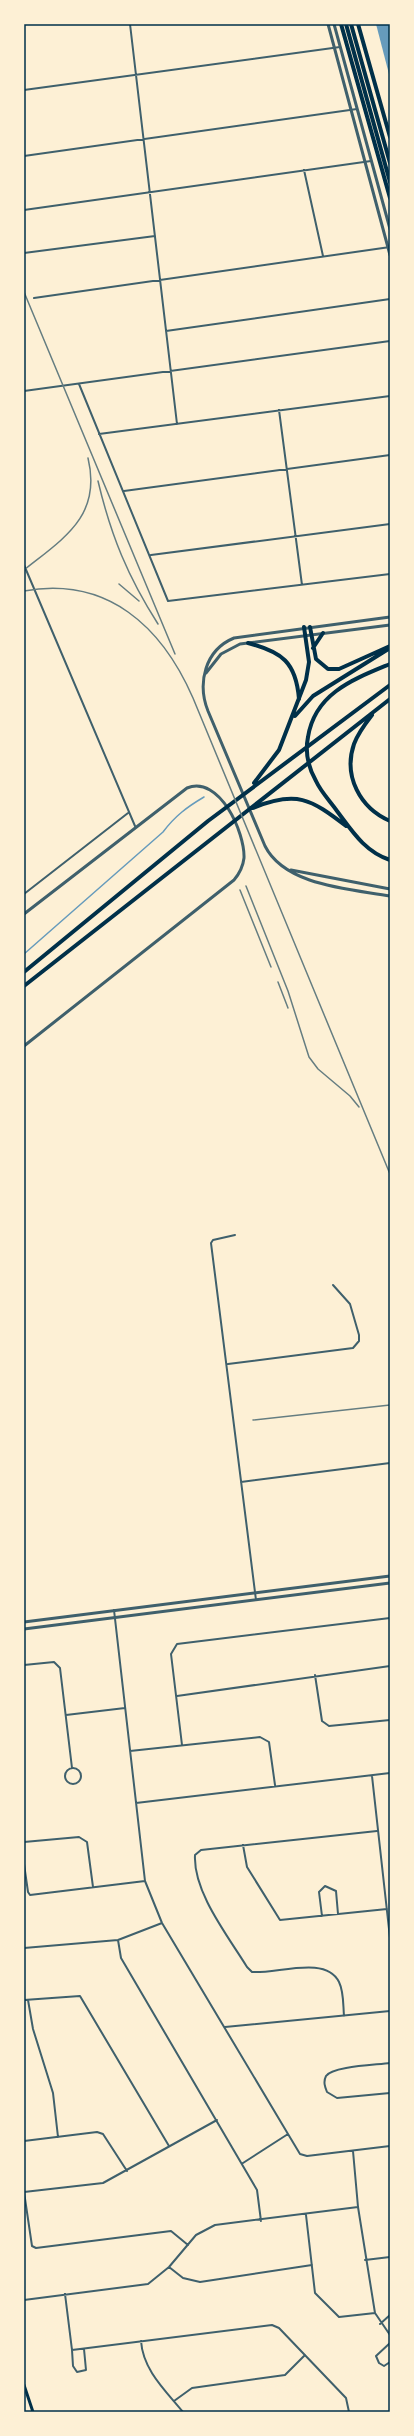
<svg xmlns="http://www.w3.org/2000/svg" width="414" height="2436" viewBox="0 0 414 2436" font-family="Literata,serif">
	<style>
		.water { fill: #669bbc }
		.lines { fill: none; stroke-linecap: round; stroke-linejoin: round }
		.stream { stroke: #669bbc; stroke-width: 1.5 }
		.minor { stroke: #3f606c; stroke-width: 2 }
		.tertiary { stroke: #3f606c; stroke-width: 3 }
		.secondary { stroke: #003049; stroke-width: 3 }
		.motorway { stroke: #003049; stroke-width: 4 }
		.rail { stroke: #657d81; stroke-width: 1.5 }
		.neatline { fill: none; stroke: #003049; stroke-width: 1.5 }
	</style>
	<rect width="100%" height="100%" fill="#fdf0d5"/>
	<path class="water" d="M376,24h14v54z"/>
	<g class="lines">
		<path class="stream" d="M24,954l139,-122c12,-16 24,-25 41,-35"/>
		<path class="minor" d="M130,24l47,400
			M24,90l316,-43
			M24,156l333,-47
			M304,170l19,86
			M24,210l347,-49
			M24,253l131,-17
			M34,298l356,-51
			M166,331l224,-32
			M79,384l89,217 222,-27
			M24,391l366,-50
			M279,410l23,175
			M99,434l291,-38
			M124,491l266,-36
			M151,555l239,-31
			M24,565l111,261
			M24,894l104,-81
			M235,1235l-22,5 -2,3 45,357
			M228,1364l125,-16 6,-7v-6l-9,-31 -17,-19
			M241,1482l149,-19
			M114,1610l31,271 17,42 126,211
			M24,1665l30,-3 6,6 12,100
			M315,1675l7,46 7,5 61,-6
			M177,1696l213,-30
			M66,1715l59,-7
			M182,1745l-11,-91 6,-10 213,-26
			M130,1751l130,-14 9,5 6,43
			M65 1776a8 8 0 1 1 16 0a8 8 0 1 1-16 0Z
			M372,1776l18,162
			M136,1803l254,-30
			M24,1842l55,-5 8,5 6,45
			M243,1845l4,22 33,53 107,-11
			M24,1864l4,28 2,3 115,-14
			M322,1916l-3,-24 6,-6 11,5 2,23
			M118,1940l3,18 136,232 4,31
			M24,1948l94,-8 44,-17
			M24,2000l56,-4 89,150
			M28,2000l5,29 20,64 5,44
			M344,2016c-1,-11 0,-24 -5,-34 -13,-27 -62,-8 -87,-10l-5,-5c-19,-31 -54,-75 -52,-112l6,-5 176,-19
			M225,2027l165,-16
			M390,2063c-13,2 -58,3 -64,13 -3,6 -1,11 1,16l10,6 53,-5
			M24,2141l73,-9 6,2 24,37
			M353,2151l5,56 17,106 15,22
			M243,2163l45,-29 12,20 7,2 83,-10
			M24,2192l8,54 4,2 135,-17 17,14
			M24,2192l79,-9 114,-63
			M306,2215l9,78 24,24 36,-4
			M365,2260l25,-3
			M169,2267l14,11 17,4 112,-17
			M65,2294l7,56 200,-25 7,3 67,70 3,14
			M24,2300l124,-16 21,-17 27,-32 19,-10 143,-18
			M380,2324l10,-9
			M141,2341c2,29 24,49 42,71
			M390,2343l-14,13 3,7 5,3 6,-4
			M72,2350l1,16 4,6 9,-2 -2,-21
			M174,2401l18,-13 93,-13 20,-20"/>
		<path class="tertiary" d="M328,24l62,231
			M334,24l56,205
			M390,617l-156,21c-29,12 -37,45 -26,73l57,135c20,40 86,43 125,50
			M206,673l15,-19 19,-10 150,-19
			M291,870l99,19
			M24,914l163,-126c33,-13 58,45 57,70 -1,9 -5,16 -10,22l-210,166
			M24,1622l366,-46
			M24,1629l366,-46"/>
		<path class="secondary" d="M24,2385l9,27"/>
		<path class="motorway" d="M341,24l49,174
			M346,24l44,158
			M351,24l39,139
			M358,24l32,113
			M310,627l6,32 12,10h11l51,-23
			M248,643c34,9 48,19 51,56
			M313,648l10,-15
			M390,664c-36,15 -75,29 -82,73 -3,15 0,30 8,44 5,11 14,20 21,30 15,20 28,41 53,49
			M372,715c-7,9 -14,18 -18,29 -11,32 6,64 36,77
			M295,716l18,-20 77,-48
			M254,783l25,-33 27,-70 3,-18 -5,-35
			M253,808c43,-18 58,-9 93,18
			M24,972l184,-151 182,-136
			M24,986l366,-287"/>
		<path class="rail" d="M24,292l151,362
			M98,481c13,55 30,96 60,143
			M24,570c40,-32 78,-54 64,-112
			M119,584l20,17
			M24,591c84,-15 138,36 169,107l197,476
			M246,886l42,105 21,66 9,12 32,27 9,11
			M240,890l31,77
			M278,982l10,26
			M253,1420l137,-15"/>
	</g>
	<rect width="414" height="2436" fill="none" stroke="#fdf0d5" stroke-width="50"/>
	<rect x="25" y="25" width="364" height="2386" class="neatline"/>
</svg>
